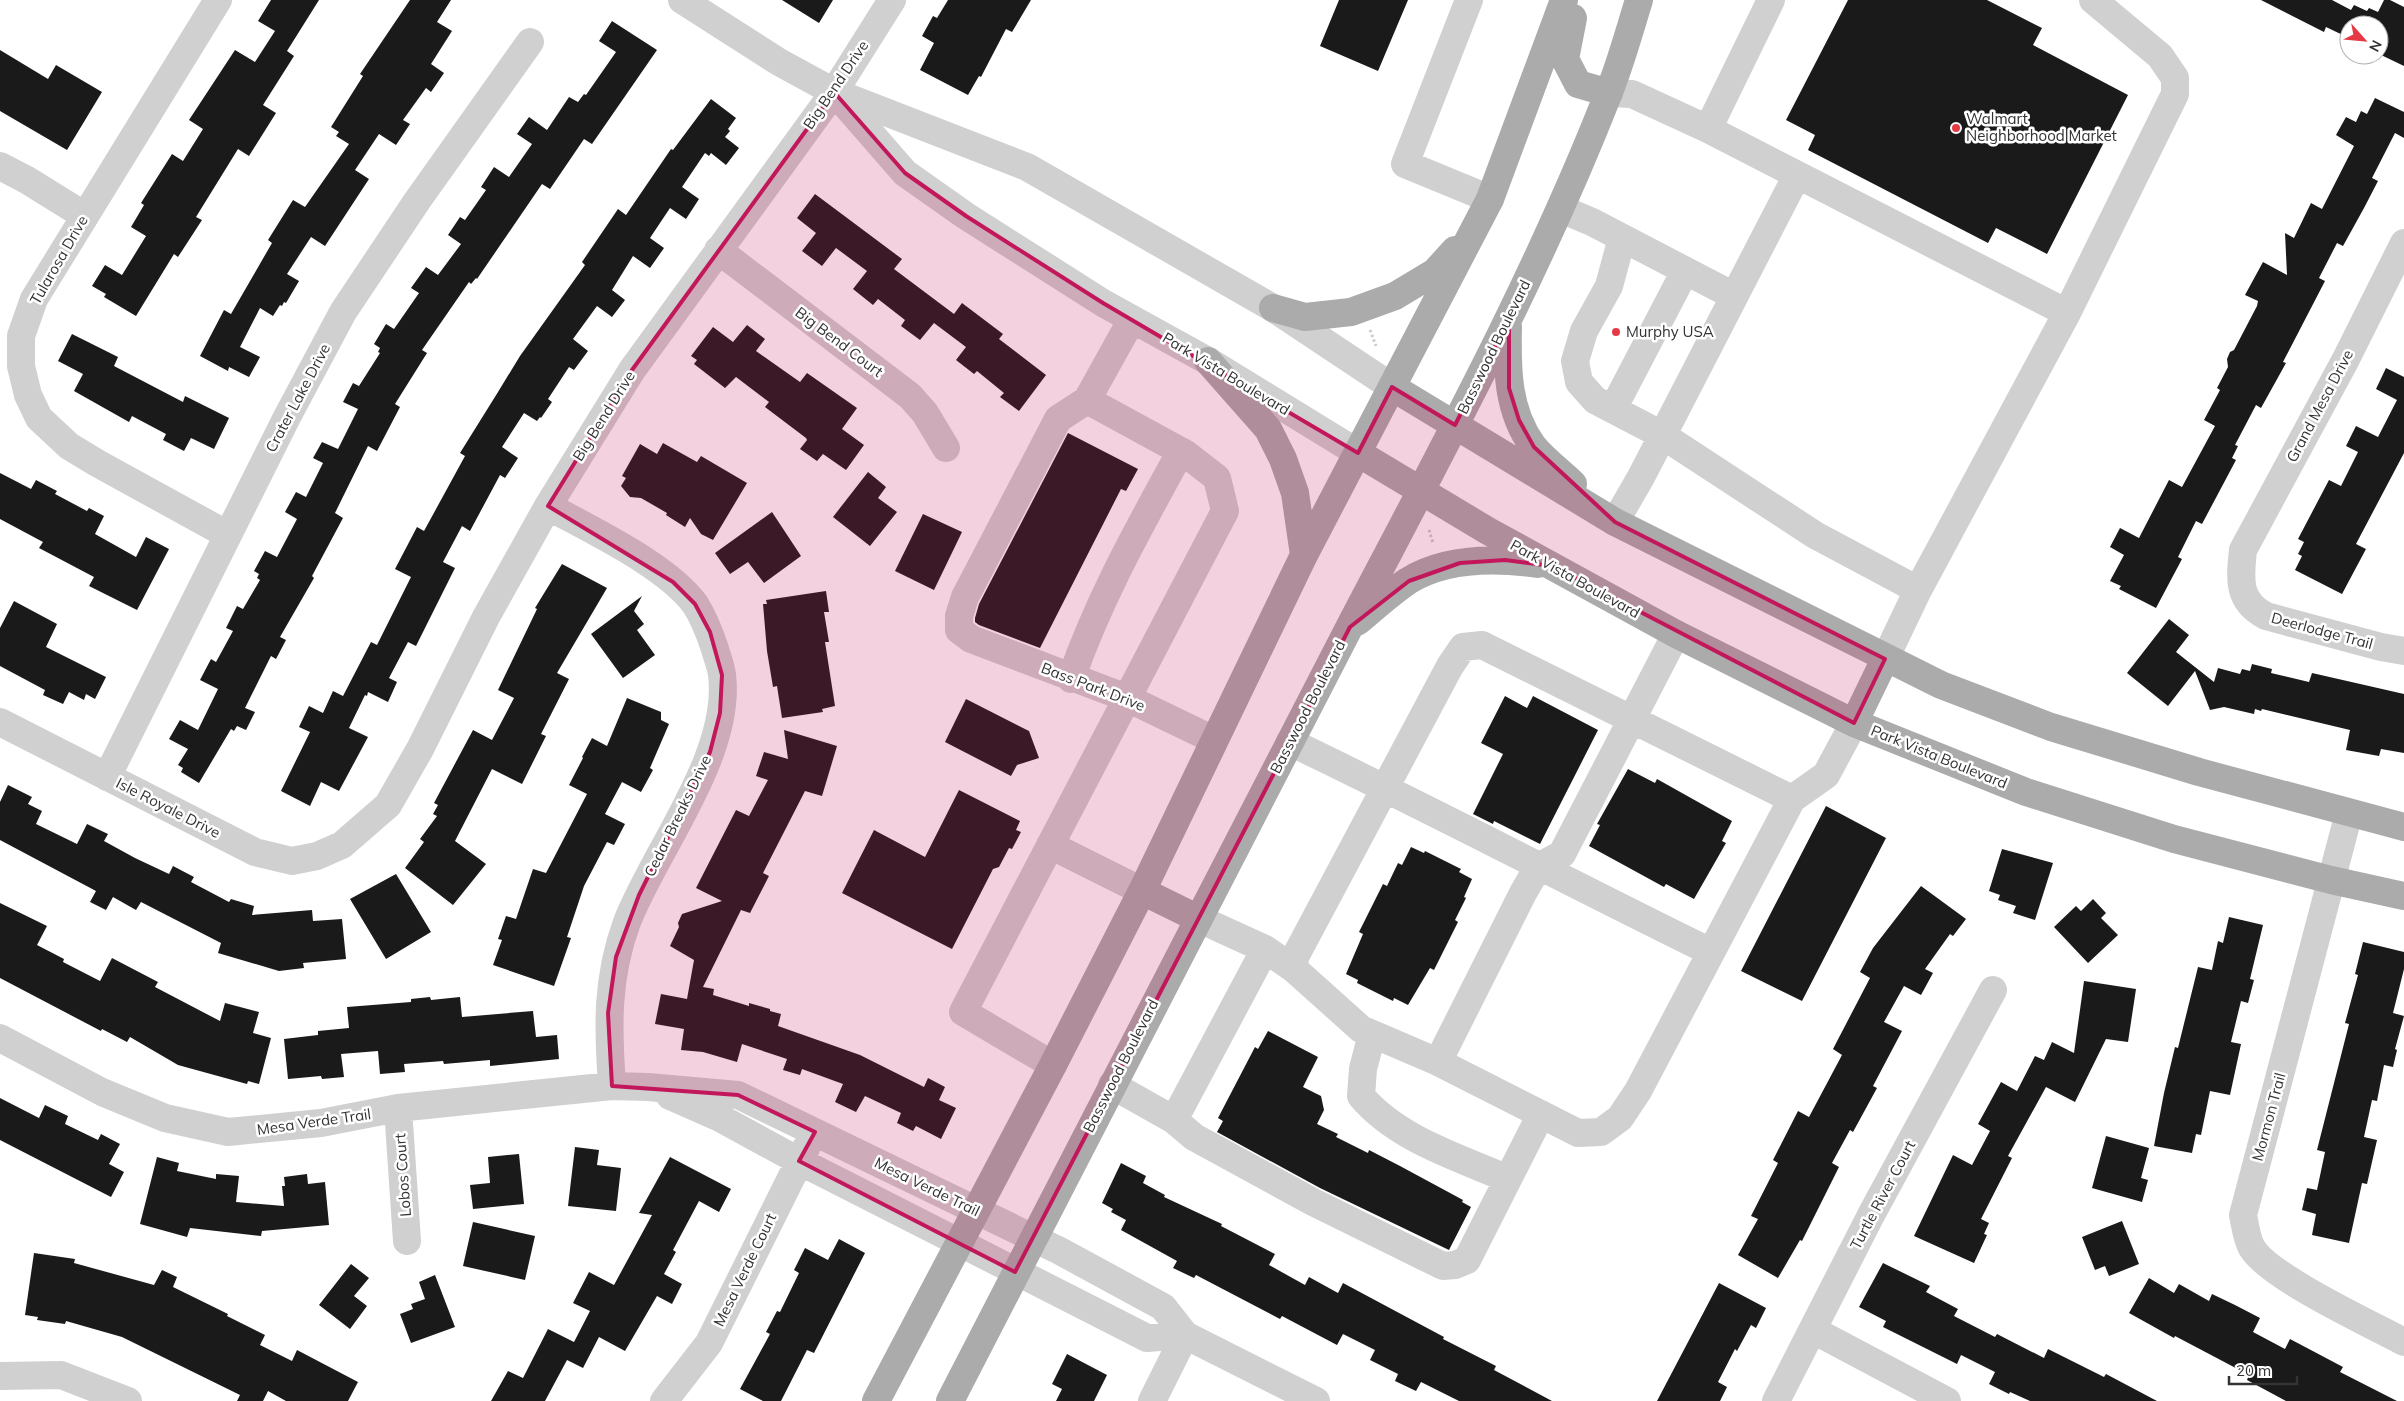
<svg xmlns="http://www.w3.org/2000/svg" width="2404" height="1401" viewBox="0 0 2404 1401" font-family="Mulish,sans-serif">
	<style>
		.building { fill: #1a1a1a }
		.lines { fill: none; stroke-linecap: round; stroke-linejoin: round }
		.path { stroke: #cdcdcd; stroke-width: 3; stroke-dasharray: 2.5 2.5; stroke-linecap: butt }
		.minor { stroke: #d0d0d0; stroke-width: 28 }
		.major { stroke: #ababab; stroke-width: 28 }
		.marked { fill: #c2185b; fill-opacity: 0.2; stroke: #c2185b; stroke-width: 4; stroke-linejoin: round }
		.poi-dot { fill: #e63946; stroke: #fff; stroke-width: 2 }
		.labels { text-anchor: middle; stroke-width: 5; stroke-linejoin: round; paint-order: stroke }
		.street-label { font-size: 15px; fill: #333; stroke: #fff }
		.poi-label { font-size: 15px; fill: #333; stroke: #fff; text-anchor: start }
	</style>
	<rect width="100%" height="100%" fill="#fff"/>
	<path class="building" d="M271,0h48l-32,51 7,5 -31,49 13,8 -27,43 -11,-7 -42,68 6,3 -24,37 -4,-3 -38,62 -32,-19 2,-3 -14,-8 13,-21 17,10 24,-39 -15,-9 13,-22 -3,-2 31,-49 11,7 20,-32 -14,-9 46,-70 20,12 20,-31 -17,-10z
		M410,0h41l-14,22 15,9 -21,33 13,9 -13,19 -5,-4 -23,32 7,4 -14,21 -17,-11 -24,36 14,9 -44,67 -14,-9 -24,37 12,7 -13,22 -2,-1 -2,4 -2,-1 -7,11 -13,-8 -20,39 20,10 -11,20 -20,-10 -1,4 -28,-15 24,-46 7,4 41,-71 -4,-3 25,-40 12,7 44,-63 -13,-8 3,-4 -8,-5 32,-51 -3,-2z
		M782,0h51l-14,23z
		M948,0h83l-19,32 -6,-3 -25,48 -2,-1 -11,19 -48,-25 14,-27 -12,-7 11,-20 4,2z
		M1339,0h69l-30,71 -58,-25z
		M1848,0h139l55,28 -9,17 95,50 -81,159 -51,-26 -8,15 -180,-93 7,-15 -29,-15z
		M2261,0h71l19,10 3,-5 13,6 2,-3 9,4 6,-12h6l14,7v59l-25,-12v-29h-30v13l-23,-11 -2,5z
		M612,21l45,29 -65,94 -8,-5 -34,50 -8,-5 -65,95 -1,-1 -5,6 -2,-2 -47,68 5,3 -32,51 5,3 -23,44 -9,-5 -33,67 8,5 -31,58 2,2 -34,59 6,3 -10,19 -5,-3 -26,52 10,4 -9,18 -9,-4 -3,5 -3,-2 -32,54 -18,-11 2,-4 -5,-3 10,-16 -19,-10 11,-19 18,10 20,-41 -18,-9 11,-21 5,3 17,-31 -7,-3 11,-22 6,3 17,-29 -3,-2 2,-4 -5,-3 11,-20 12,6 20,-38 -12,-7 11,-20 10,5 17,-34 -10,-5 9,-16 16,7 20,-40 -15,-7 10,-19 6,3 21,-33 -2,-1 2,-4 -6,-4 12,-20 8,5 25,-36 -8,-5 15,-21 12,8 23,-31 -13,-9 12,-18 5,3 21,-30 -5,-3 13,-20 15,10 23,-33 -15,-10 12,-17 18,13 22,-33 9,5 6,-8 2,1 30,-43 -17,-11z
		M0,50l48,29 8,-14 46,27 -35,58 -67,-39z
		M2375,98l29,14v26l-9,-5 -23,45 6,3 -14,27 -21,38 -6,-3 -18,35 6,3 -42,81 3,1 -25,45 -5,-3 -21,40 3,1 -6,12 4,2 -34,64 -6,-3 -18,36 4,2 -26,49 -37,-19 2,-3 -11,-5 14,-26 -14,-8 10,-19 19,10 30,-58 13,7 33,-61 -11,-6 16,-30 -3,-2 11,-21 -1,-8 3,-7 4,-2 23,-44 1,-5 -13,-6 18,-33 24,13 -2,-42 9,5 17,-35 11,6 32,-63 -18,-11 10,-18 10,5 5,-11 6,3z
		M711,99l25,19 -8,11 2,2 -5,6 14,11 -13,17 -15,-12 -2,3 -4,-3 -23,34 17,12 -13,20 -16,-11 -20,30 14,10 -14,20 -17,-12 -21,34 13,10 -13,17 -15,-11 -24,33 15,12 -14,19 -5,-3 -21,32 4,3 -11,16 -1,-1 -3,4 -13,-8 -22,34 16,11 -13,20 -5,-3 -30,56 -8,-5 -19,36 12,6 -39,78 -8,-4 -19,36 8,4 -9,20 -20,-10 -1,4 -2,-1 -16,33 19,9 -29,54 -18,-9 -11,24 -29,-15 29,-59 -11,-5 10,-21 14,7 10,-22 10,5 28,-54 6,3 34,-68 -16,-8 22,-42 7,4 41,-75 -5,-3 38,-61 22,-36 65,-91 -3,-3 36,-53 8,6 45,-66 2,1z
		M815,194l87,65 -8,10 60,45 8,-11 41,31 -4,5 47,36 -27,36 -19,-14 4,-4 -27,-22 -3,3 -18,-14 10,-13 -32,-24 -14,17 -19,-14 4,-6 -27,-21 -5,6 -20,-16 14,-18 -31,-23 -14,18 -20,-15 14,-18 -19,-15z
		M747,325l18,14 -9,12 44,31 7,-9 50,35 -15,21 22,16 -18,25 -23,-16 -6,7 -17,-12 7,-9 -1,-2 -41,-31 4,-5 -33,-25 -11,11 -31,-24 3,-4 -6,-4 22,-29 20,15z
		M72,334l46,23 -4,9 69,36 2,-6 44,22 -15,31 -23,-11 -7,13 -21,-11 3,-6 -34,-18 -3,6 -55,-31 9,-17 -25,-13z
		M2386,368l18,9v76l-48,91 10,5 -24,45 -47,-24 7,-14 -4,-2 6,-12 -6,-3 31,-59 12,6 17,-34 -12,-6 10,-20 22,11 19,-37 -21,-11z
		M1068,433l70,36 -12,22 -5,-2 -81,159 -61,-23 -4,-3v-4l4,-14z
		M663,443l34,19 4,-6 46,27 -34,57 -12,-6 -11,-16 -5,9 -19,-12 1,-2 -26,-15 -11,-1 -9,-11 5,-8 -4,-2 18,-32 17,10z
		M868,472l18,15 -8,11 19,14 -27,34 -37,-29z
		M0,473l31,16 5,-9 21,11 -2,3 32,17 2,-3 15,8 -9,18 41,23 10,-20 23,12 -32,61 -48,-24 5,-9 -55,-29 4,-6 -43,-23z
		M772,512l29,44 -37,27 -16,-21 -18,12 -15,-21z
		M923,514l39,18 -28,58 -39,-19z
		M562,564l45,24 -50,85 12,6 -28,55 5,2 -24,48 -30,-15 -37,72 31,23 -33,41 -48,-37 19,-26 -4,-3 17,-23 -4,-2 5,-9 -4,-2 39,-73 19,10 22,-42 -16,-8 39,-81 -2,-1z
		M826,591l3,21h-5l5,30h-4l10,64 -13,3 1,3 -41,6 -5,-32 -4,1 -6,-36 -4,-47h4l-1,-4z
		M642,596l-8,15 10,13 -7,6 18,25 -32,23 -32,-44z
		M14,601l43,23 -11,23 60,30 -11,22 -9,-5 -2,6 -15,-8 -6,12 -20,-9 2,-5 -45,-24v-38z
		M2169,619l20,16 -13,17 38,30 4,-14 22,6 2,-5 8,2 2,-7 20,5 -1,4 38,9 3,-9 92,21v59l-23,-4 -2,7 -33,-6 4,-20 -88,-21 -1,2 -6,-2 -1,5 -30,-7 -14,3 -15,-39 -27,35 -41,-33z
		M1505,696l22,12 6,-12 65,34 -58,114 -46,-23 -1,3 -20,-10 30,-60 -22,-11z
		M627,698l34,14v8l8,4 -19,44 3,2 -12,22 -19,-10 -17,32 20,10 -11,21 -7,-3 -23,44 -17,51 4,1 -17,48 -61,-21 9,-25 -4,-1 8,-23 10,3 17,-50 13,4 41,-79 -18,-9 14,-27 -1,-1 10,-19 15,8z
		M966,699l63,32 10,27 -22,7 -6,11 -66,-34z
		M784,730l53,16 -15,50 -17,-5 -42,82 6,3 -19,37 -9,-3 -38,77 11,2 -1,6 36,11v-3l21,6v2l11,3 -3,12 82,29 64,32 4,-9 17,9 -6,13 17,8 -15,31 -25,-13 -3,5 -16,-8 4,-10 -36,-17 -9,16 -21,-10 8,-18 -41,-15 -2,6 -17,-5 4,-11 -45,-15 -5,18 -34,-10 -22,-2 3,-21 -29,-5 6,-30 26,5 7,-39 -24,-14 9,-19 -1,-4 4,-9 40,-13 -26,-13 40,-78 13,6 19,-36 -12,-4 8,-24 24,7z
		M1628,769l27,14 2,-4 75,42 -10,20 4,2 -32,56 -28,-15 -2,3 -75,-41 11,-21 -3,-1z
		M8,785l24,12 -4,7 14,7 -6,13 41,20 10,-20 21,10 -4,7 31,17 34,16 4,-8 21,11 -3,5 38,20 2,-3 23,7 -2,9 60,-5 1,11 29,-2 4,40 -43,4 1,5 -25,3 -61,-18 3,-10 -80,-41 -5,8 -23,-13 -7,13 -16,-8 6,-11 -96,-51v-38z
		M959,790l61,31 -4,9 5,2 -9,17 -3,-1 -10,19 -6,2 -41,80 -110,-56 32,-63 51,27z
		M1826,806l60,32 -84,163 -61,-30z
		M1411,847l13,6 1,-2 36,18 -2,3 13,7 -8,18 2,1 -11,22 3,2 -24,48 -4,-2 -22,37 -14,-7 -1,3 -36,-18 1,-3 -12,-6 17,-40 -4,-2 24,-48 4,2 11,-23 4,2z
		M2002,849l51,14 -18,57 -22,-7 3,-7 -18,-6 2,-5 -11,-4z
		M396,874l35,58 -45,27 -36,-60z
		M1921,886l45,33 -13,17 -3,-2 -25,35 8,4 -12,22 -17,-9 -20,36 18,9 -29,55 4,2 -24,44 -3,-2 -18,33 7,4 -37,74 -2,-1 -22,38 -40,-23 20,-36 -7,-3 27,-53 -5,-3 25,-49 11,6 33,-62 -9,-6 37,-71 -10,-6 13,-24z
		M2093,899l13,14 -5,5 17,17 -30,28 -34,-36 22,-21 5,5z
		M0,903l47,23 -10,19 27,14 -1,3 37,19 12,-23 46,24 -3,5 65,34 5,-18 34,9 -6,21 18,5 -12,46 -11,-3 -1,3 -69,-19 -48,-28 -3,5 -25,-13 -1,2 -101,-53z
		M2229,917l34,8 -13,54 4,1 -6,23 -7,-2 -10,41 10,2 -11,51 -20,-4 -9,44 -5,-1 -4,19 -38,-7 10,-53 11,-46 3,1 20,-81 14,3 6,-29 5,2z
		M2363,942l41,10v17l-11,44 11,3 -9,33 2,1 -4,17 -9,-2 -7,36 -5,-1 -8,37 13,3 -10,44 -5,-1 -13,60 -37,-8 4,-21 -14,-4 5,-22 10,2 8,-38 -8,-2 32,-126 -4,-1 13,-48 -3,-1z
		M2084,981l52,8 -8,53 -22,-3 -31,63 -29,-15 -38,69 4,2 -31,61 8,4 -5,11 3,1 -13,28 -60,-27 39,-81 19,10 18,-34 -12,-7 23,-42 16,9 18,-35 9,4 8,-18 22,11z
		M430,997l1,3 29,-3 2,20 71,-6 3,26 21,-2 2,24 -69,7v-6l-46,4 -1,-3 -39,3 1,8 -25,2 -2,-23 -37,3 3,23 -22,2 -1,-3 -33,3 -4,-40 34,-4v-4l31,-3 -2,-21 64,-5v-3z
		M1268,1031l50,26 -15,30 18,9 3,14 -7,14 21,10 -2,3 32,16 1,-3 31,16 63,34 -1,2 9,5 -22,43 -129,-62 -103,-56 6,-11 -5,-3 37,-71 3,2z
		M0,1098l39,20 6,-13 23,11 -3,8 33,16 3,-6 19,10 -11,20 15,8 -13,25 -111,-57z
		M2106,1136l43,12 -8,30 7,2 -6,22 -50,-14z
		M575,1147l24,3 -2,15 24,3 -5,43 -48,-5z
		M519,1154l5,50 -51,5 -3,-24 20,-2 -2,-26z
		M157,1157l22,6 -2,8 39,8v-5l23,2 -3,26 48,4 -2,-20h3l-1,-9 23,-3 1,10 17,-2 4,43 -67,6 -1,5 -71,-8 -3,9 -47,-13z
		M670,1157l61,32 -12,23 -20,-11 -26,49 3,2 -12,22 18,10 -10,20 -15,-8 -32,55 -26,-14 -16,31 -16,-8 -22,41h-54l17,-30 15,7 25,-49 26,13 16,-31 -17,-8 16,-31 25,13 38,-70 -13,-2z
		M1121,1163l25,13 -3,7 22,12 -1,2 58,27 -1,2 54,28 -6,11 36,20 4,-8 29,16 5,-10 101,54 -1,2 53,27 -2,4 58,31h-93l-38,-19 -5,9 -21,-10 3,-7 -28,-14 5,-10 -32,-16 -6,11 -55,-29 -2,3 -84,-44 -2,3 -21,-10 4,-7 -56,-31 5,-10 -15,-8 2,-3 -11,-6z
		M2122,1221l17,43 -30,12 -4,-10 -10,4 -13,-33z
		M473,1222l62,14 -10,44 -62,-14z
		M839,1239l26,14 -51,100 -7,-3 -26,51h-18l-23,-12 30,-55 -4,-2 11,-21 3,1 19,-39 -5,-3 11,-22 23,12z
		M34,1253l41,6 -1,4 80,22 8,-15 15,7 -4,10 55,27 -1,2 38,19 -5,10 32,16 5,-11 61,32 -10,19h-62l-18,-10 -5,10h-26l3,-6 -118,-58 -56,-16 -1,3 -28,-4 1,-3 -13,-2z
		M1883,1263l47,23 -4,6 32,17 -4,7 41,21 2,-3 47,24 4,-9 56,28 2,-3 51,27h-127l-20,-9 -1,2 -20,-10 6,-12 -34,-17 -4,9 -74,-37 3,-6 -27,-14z
		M351,1264l18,14 -15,18 13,10 -17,23 -31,-24z
		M435,1275l20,52 -44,16 -11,-29 13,-5 -2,-5 14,-5 -6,-17z
		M2149,1278l25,15 5,-9 30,17 3,-7 23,11 25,13 -7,14 32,17 5,-10 53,28 -3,5 57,29h-111l-39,-21 2,-5 -74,-39 -1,2 -45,-25z
		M1719,1283l47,25 -10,20 -5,-3 -14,26 -2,-2 -17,33 9,5 -7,14h-63z
		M1067,1354l40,21 -13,26h-38l6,-12 -10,-5z"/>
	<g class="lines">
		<path class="path" d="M1370,330l6,16
			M1429,530l4,13"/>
		<path class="minor" d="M218,0l-184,299 -13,37v30l7,29 11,23 30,28 28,17 131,72
			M682,0l97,62 55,30 193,75 246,141 119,79
			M1469,0l-64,164 85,35
			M1609,93l23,1 76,35 359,184
			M837,95l68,78 61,43 137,87 105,58 150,92
			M1708,129l63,-129
			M0,166l27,14 58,36
			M1561,209l31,13 142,74
			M1622,238l-13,48 -25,45 -9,30 4,21 16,18 67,35 153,100 103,55
			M2404,243l-58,116 -103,191c-3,29 -6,51 23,66l115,31 23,4
			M718,250l192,146 15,17 21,35
			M1087,400l-29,19 -93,178 -6,19v14l12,9 156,59 87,42
			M1613,409l72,-138
			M548,506c44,25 117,58 147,98 9,14 15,30 20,45 2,8 6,17 7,26 10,80 -67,175 -95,247 -21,57 -19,106 -15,164
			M1615,522l26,-45 156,-302
			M1885,659l33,-69 149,-277 108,-219v-16l-15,-22 -67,-56
			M1071,679c28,-81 69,-153 110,-228
			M0,722l255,130 37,9 25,-5 25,-11 46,-40 32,-56 66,-132 62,-111 84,-136 202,-278 58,-92
			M1290,742c142,68 280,141 421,210
			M107,777l180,-360 56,-105 74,-111 113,-159
			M2349,813l-106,402c2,10 4,25 9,33 17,29 119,76 152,94
			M1050,845l92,46
			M1197,918l68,31 29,20 67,60 77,33 140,71 23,-1 19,-14 18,-27 154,-292 34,-24 28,-52
			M1294,969l1,-12 155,-291 13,-19 19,-2 310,154
			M1372,1034l-9,35 -2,27c36,43 97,61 147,83
			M0,1038l102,54 63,26 63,14 93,-9 77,-15 214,-22 36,1 90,8 322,156 103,56 22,28 131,66
			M1438,1062l85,-169 15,-26 24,-13 114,-220
			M1053,1065l-90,-53 262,-501 -8,-33 -31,-24 -99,-54 45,-81
			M1112,1085l62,35 91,-171
			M670,1096l50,22 79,43 348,177 38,-3
			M398,1108l9,133
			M1174,1120l20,17 119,65 130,64 12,-1 12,-5 74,-146
			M1813,1330l134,71
			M0,1376l61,-1 67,26
			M664,1401l45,-58 98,-197
			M1152,1401l33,-66
			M1776,1401l95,-186 122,-225"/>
		<path class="major" d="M1573,18l-8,41 13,25 31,9
			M1273,308l32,9 46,-5 44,-16 40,-24 20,-22
			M1508,327c-1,41 -1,84 25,119 11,14 28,26 40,38
			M1208,361l60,68 15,30 12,34 9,62
			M1392,387l223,135 326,163 110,42 148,45 205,55
			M1358,453l130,78 188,103 178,89 172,69 148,47 157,41 73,16
			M1357,622c17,-14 33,-29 51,-41 38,-24 88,-23 130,-17
			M1854,723l31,-64
			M1142,891l55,27
			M876,1401l177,-336 89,-174 162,-336 186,-356 74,-199
			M950,1401c132,-259 266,-517 400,-775 91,-174 185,-346 257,-529 13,-31 22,-65 32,-97"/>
	</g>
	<path class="marked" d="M834,92l71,81 61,43 137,87 255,150 34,-66 63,38 54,-106v69l10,32 15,27 81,75 270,137 -31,64 -302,-157 -47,-6 -45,3 -51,18 -59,46 -335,645 -216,-111 16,-29 -77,-37 -126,-9 -4,-73 8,-56 23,-62 71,-143 10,-39 2,-38 -12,-43 -15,-28 -22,-22 -125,-76 84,-136z"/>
	<g class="poi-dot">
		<circle cx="1956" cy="128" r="5"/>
		<circle cx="1616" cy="332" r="5"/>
	</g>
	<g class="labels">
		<g class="street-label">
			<text transform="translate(836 85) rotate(-56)" y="5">Big Bend Drive</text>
			<text transform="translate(59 260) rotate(-60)" y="5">Tularosa Drive</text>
			<text transform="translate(839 342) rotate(37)" y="5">Big Bend Court</text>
			<text transform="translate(1494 347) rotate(-64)" y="5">Basswood Boulevard</text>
			<text transform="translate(1226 374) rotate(31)" y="5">Park Vista Boulevard</text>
			<text transform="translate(298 398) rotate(-62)" y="5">Crater Lake Drive</text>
			<text transform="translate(2320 406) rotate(-62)" y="5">Grand Mesa Drive</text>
			<text transform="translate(604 416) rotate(-58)" y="5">Big Bend Drive</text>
			<text transform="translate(1575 579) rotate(29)" y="5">Park Vista Boulevard</text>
			<text transform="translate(2322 631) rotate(15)" y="5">Deerlodge Trail</text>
			<text transform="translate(1093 687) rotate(21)" y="5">Bass Park Drive</text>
			<text transform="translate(1308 707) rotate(-63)" y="5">Basswood Boulevard</text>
			<text transform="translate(1939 757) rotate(22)" y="5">Park Vista Boulevard</text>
			<text transform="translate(168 808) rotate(27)" y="5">Isle Royale Drive</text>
			<text transform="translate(678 816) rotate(-64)" y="5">Cedar Breaks Drive</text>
			<text transform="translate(1121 1066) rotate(-63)" y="5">Basswood Boulevard</text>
			<text transform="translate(2269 1117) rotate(-75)" y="5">Mormon Trail</text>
			<text transform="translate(314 1122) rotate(-8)" y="5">Mesa Verde Trail</text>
			<text transform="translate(403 1175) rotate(-94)" y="5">Lobos Court</text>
			<text transform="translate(927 1187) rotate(26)" y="5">Mesa Verde Trail</text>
			<text transform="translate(1883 1195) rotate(-62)" y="5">Turtle River Court</text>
			<text transform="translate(745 1270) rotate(-64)" y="5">Mesa Verde Court</text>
		</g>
		<g class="poi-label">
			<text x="1966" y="124">Walmart<tspan x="1966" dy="17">Neighborhood Market</tspan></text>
			<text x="1626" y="337">Murphy USA</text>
		</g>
	</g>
	<g transform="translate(2364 40) rotate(117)"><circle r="24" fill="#ffffff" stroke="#adadad"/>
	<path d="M0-4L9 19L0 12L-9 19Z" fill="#e63946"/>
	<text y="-8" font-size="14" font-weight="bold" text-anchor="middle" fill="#333333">N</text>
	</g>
	<path d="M2229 1376v8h68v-8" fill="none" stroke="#333333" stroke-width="2.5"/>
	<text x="2236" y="1376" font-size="15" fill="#333333" stroke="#ffffff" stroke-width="4" paint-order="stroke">20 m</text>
</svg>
